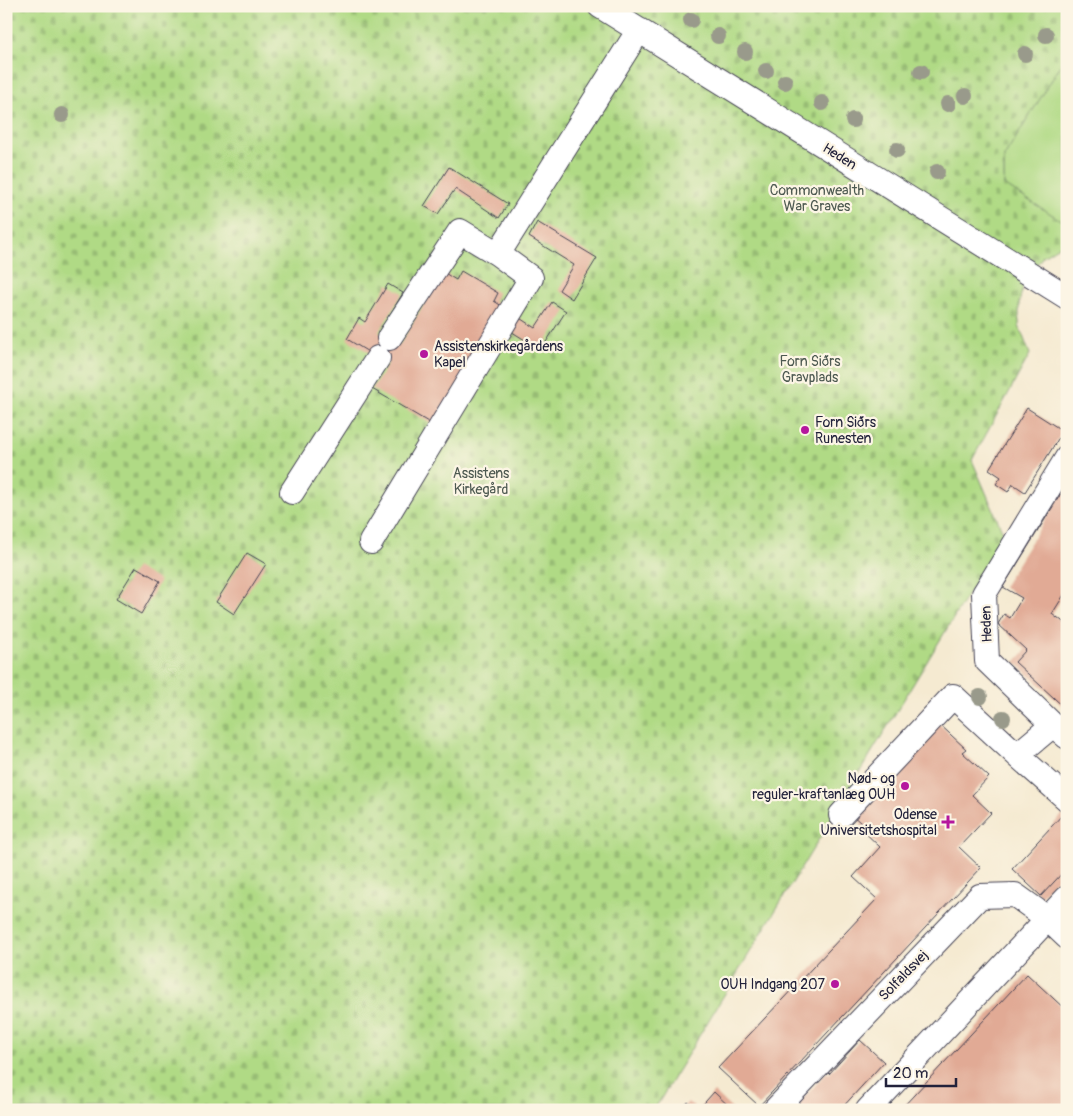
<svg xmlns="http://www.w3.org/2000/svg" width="1073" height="1116" viewBox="0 0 1073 1116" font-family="Pangolin,sans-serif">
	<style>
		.green { fill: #b0da85; stroke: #697e60 }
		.cemetery { fill: url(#cemetery-stones); stroke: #697e60 }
		.building { fill: #e1aa95 }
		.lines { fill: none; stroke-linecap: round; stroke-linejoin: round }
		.minor-casing { stroke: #424052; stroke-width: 26 }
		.minor { stroke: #fff; stroke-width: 24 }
		.tree { fill: #999a8b }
		.poi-dot { fill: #b5179e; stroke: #fcf5e5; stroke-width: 2 }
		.labels { text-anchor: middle; stroke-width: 4.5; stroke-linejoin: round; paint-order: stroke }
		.street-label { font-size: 14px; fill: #22223b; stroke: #fcf5e5 }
		.park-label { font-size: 14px; fill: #4d5951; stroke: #fcf5e5 }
		.poi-label { font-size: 14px; fill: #22223b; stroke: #fcf5e5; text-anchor: end }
	</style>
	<defs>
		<pattern id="cemetery-stones" width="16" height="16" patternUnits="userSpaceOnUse" patternTransform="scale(1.25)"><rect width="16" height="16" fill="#b0da85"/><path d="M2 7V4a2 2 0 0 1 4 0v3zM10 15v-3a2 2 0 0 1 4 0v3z" fill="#97bb74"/></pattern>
	</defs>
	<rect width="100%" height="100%" fill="#fcf5e5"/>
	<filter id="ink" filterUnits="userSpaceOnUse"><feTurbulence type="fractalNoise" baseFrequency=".02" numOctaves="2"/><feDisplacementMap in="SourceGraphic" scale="10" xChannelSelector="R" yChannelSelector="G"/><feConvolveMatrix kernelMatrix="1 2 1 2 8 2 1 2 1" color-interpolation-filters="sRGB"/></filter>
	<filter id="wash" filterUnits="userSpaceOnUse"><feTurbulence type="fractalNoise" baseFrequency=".0096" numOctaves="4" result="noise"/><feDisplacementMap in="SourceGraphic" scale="20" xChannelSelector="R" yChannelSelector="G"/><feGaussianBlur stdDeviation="1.12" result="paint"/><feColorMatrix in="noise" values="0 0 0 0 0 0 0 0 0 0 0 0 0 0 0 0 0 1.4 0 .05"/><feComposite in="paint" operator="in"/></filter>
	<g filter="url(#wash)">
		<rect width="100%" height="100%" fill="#f5ead1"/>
		<path class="green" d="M1067,55v169l-63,-39v-28z"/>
		<path class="cemetery" d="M6,6h1061v49l-63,102v28l63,39v18l-5,2 -19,12 -19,26 -5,21v23l11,28 -58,106 32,75 -350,575h-648z"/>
		<g id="blocks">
			<path class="building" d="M449,167l59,37 -9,14 -44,-29 -17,25 -14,-8z
				M537,222l60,36 -25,41 -13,-9 15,-25 -45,-28z
				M461,271l37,22 -4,8 11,7 -70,118 -63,-37 16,-25 -41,-25 12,-21 6,4 23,-38 15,9 -24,39 21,12 43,-72 13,8z
				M552,302l14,9 -25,39 -32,-20 9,-13 17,11z
				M1027,408l36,23 -38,61 -12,-8 -5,8 -12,-8 5,-7 -12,-8z
				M1067,484v106l-15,24 5,4v-1l10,8v85l-52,-48 11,-12 -28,-26 6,-10 6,4 12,-20 -19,-11z
				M247,553l19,11 -32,50 -18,-12z
				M136,567l24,14 -19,33 -25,-15z
				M935,720l31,29 -4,3 27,25 -17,18 19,18 -32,34 22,21 -222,238 -41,-38 159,-169 -24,-22 27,-30 -20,-19 2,-4 -13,-12z
				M1064,813l3,2v53l-26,28 -29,-27z
				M1027,974l40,37v99h-167z
				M860,1040l24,22 -44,48h-47l34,-38 2,2z
				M714,1092l19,18h-35z
				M688,1102l9,8h-16z"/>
		</g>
	</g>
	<g filter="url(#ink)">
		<use href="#blocks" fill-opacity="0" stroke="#424052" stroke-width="1"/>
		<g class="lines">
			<g class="minor-casing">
				<path id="minor" d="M600,6l467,291
					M498,254l141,-224
					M292,492l86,-134
					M371,542l160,-264 -33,-24 -38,-23 -71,107
					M1053,725l-66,-64 -3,-67 83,-136
					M1017,755l36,-30 14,12
					M841,815l112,-119 64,59 50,44
					M775,1110l205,-214 35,-1 32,23 20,19
					M868,1110l199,-212"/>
			</g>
			<use href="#minor" class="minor"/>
		</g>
		<g class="tree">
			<circle cx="691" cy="20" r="8"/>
			<circle cx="1046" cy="35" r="8"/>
			<circle cx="718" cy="36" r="8"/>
			<circle cx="745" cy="52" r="8"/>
			<circle cx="1025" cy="54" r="8"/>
			<circle cx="766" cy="71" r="8"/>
			<circle cx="921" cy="72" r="8"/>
			<circle cx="785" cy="82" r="8"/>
			<circle cx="965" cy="96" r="8"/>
			<circle cx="822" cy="103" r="8"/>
			<circle cx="948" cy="104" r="8"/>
			<circle cx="62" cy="115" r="8"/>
			<circle cx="853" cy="120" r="8"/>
			<circle cx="897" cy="150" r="8"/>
			<circle cx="937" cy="172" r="8"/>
			<circle cx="980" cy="697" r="8"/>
			<circle cx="1003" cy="718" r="8"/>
		</g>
	</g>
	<g class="poi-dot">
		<circle cx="424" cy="354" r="5"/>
		<circle cx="805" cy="430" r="5"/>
		<circle cx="905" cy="786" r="5"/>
		<path d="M945.5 814.5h5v5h5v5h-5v5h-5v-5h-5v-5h5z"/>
		<circle cx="835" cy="984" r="5"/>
	</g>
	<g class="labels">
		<g class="street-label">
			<text transform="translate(840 156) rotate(32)" y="5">Heden</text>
			<text transform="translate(986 624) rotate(-92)" y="5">Heden</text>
			<text transform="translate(903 975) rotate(-46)" y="5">Solfaldsvej</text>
		</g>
		<g class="park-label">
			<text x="817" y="195">Commonwealth<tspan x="817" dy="16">War Graves</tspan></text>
			<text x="810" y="366">Forn Siðrs<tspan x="810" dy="16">Gravplads</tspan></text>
			<text x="481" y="478">Assistens<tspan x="481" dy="16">Kirkegård</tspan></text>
		</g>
		<g class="poi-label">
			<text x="434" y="351" text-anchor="start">Assistenskirkegårdens<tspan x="434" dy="16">Kapel</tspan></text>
			<text x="815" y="427" text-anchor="start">Forn Siðrs<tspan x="815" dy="16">Runesten</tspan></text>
			<text x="895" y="783">Nød- og<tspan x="895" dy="16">reguler-kraftanlæg OUH</tspan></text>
			<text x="937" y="819">Odense<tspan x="937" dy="16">Universitetshospital</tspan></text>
			<text x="825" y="989">OUH Indgang 207</text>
		</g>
	</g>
	<rect width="1073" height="1116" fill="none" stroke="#fcf5e5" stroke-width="25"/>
	<path d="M886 1078v8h70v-8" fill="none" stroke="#22223b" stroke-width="2.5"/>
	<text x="893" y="1078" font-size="15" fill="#22223b" stroke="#fcf5e5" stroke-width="4" paint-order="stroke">20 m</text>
</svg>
